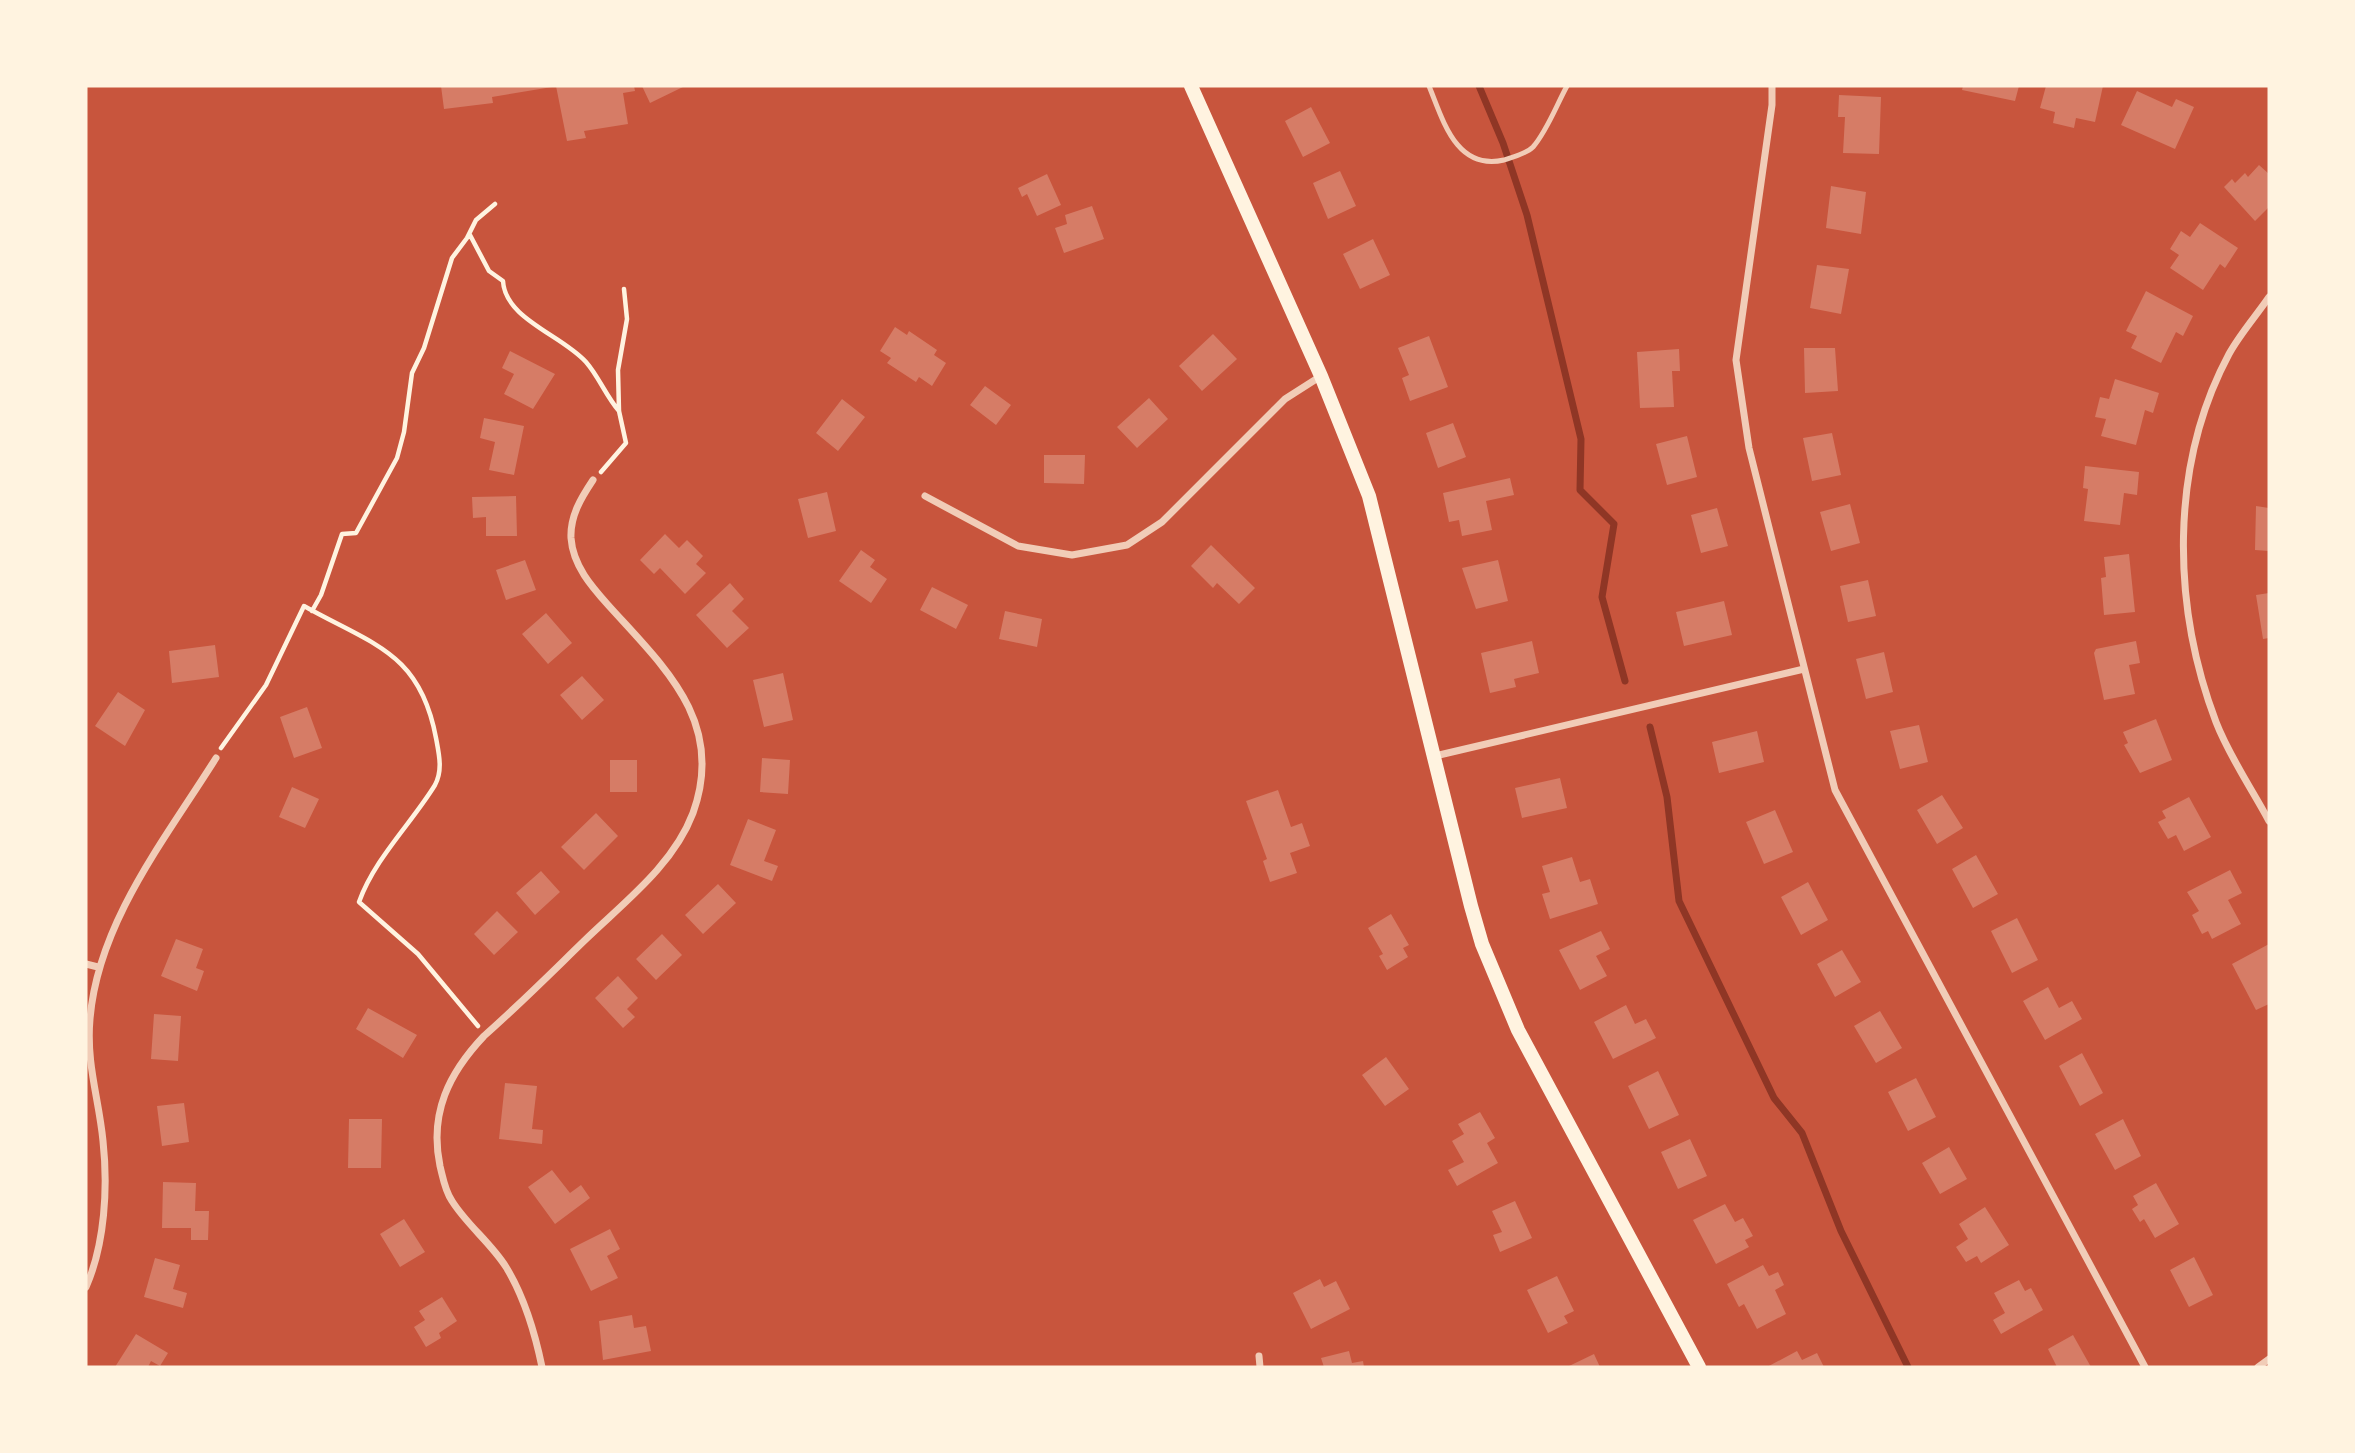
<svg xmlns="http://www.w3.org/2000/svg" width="2355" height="1453" viewBox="0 0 2355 1453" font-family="'DM Sans',sans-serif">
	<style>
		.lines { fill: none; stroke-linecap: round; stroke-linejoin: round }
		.stream { stroke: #8f3625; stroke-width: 7 }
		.building { fill: #d67c66 }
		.path { stroke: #fff3e0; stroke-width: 4.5 }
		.service { stroke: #f1ccb7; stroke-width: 5 }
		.minor { stroke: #f1ccb7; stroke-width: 7 }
		.secondary { stroke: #fff3e0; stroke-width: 14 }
	</style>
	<rect width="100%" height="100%" fill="#c8553d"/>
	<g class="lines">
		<path class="stream" d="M1479,86l24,57 24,72 54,224 -1,51 34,34 -12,73 23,84
			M1650,727l17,70 12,104 95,197 28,35 39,98 67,136"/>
	</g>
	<path class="building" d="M441,86h111v1l-60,10 1,6 -49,6z
		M556,86h78l1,5 -12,2 5,31 -44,7 2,7 -19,3z
		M642,86h43l-35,17z
		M1963,86h56l-4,15 -53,-11z
		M2046,86h57l-8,36 -19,-4 -2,10 -21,-5 2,-11 -15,-4z
		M2137,91l35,16 4,-8 18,8 -19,42 -54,-24z
		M1839,95l42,2 -2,57 -36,-1 2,-36h-7z
		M1311,107l19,36 -27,14 -18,-36z
		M2259,165l10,9v33l-14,14 -31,-34 8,-8 3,4 10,-10 3,4z
		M1340,171l16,35 -28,13 -15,-36z
		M1047,174l14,31 -24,11 -10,-22 -5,3 -4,-9z
		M1831,186l35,6 -5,42 -35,-6z
		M1092,206l12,33 -40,14 -9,-25 12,-4 -2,-9z
		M2200,223l38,25 -13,20 -5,-4 -17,26 -33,-22 9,-13 -9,-6 11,-18 9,6z
		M1373,239l17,36 -30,14 -17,-35z
		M1817,265l32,4 -8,45 -31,-6z
		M2146,291l47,25 -10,20 -7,-4 -15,31 -30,-15 6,-12 -11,-5z
		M895,327l12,8 2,-4 28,19 -3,5 12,8 -14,23 -13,-9 -3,5 -29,-19 4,-5 -11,-7z
		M1213,334l24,25 -35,32 -23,-25z
		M1429,336l19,51 -38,14 -8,-23 7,-3 -11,-27z
		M1804,348h31l3,43 -33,2z
		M1679,349l1,22h-8l2,36 -34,1 -3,-56z
		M510,351l45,23 -22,35 -29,-15 10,-20 -12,-6z
		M2115,379l44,14 -6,20 -8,-3 -9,35 -35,-9 5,-17 -11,-2 5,-20 9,2z
		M985,386l26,19 -15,20 -26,-20z
		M1149,398l19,21 -31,29 -20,-21z
		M842,399l23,18 -27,34 -22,-18z
		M484,418l40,8 -10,49 -25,-5 6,-28 -15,-4z
		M1453,423l13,34 -28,11 -12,-35z
		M1832,433l9,42 -29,6 -9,-43z
		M1687,436l10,41 -30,8 -11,-41z
		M1044,455h41l-1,29 -40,-1z
		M2085,466l54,6 -2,23 -13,-2 -4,32 -36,-4 4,-32 -5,-1z
		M1510,478l4,17 -28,6 6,29 -30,6 -3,-16 -10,2 -6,-29z
		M827,492l9,39 -28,7 -10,-39z
		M516,496l1,40h-31v-19l-13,1 -1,-21z
		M1850,504l10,39 -29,8 -11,-39z
		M2256,506l13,2v43l-14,-1z
		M1717,508l11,38 -27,7 -10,-38z
		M665,534l14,14 8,-8 16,16 -7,8 10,9 -21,21 -25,-26 -6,6 -14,-14z
		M1211,545l44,43 -16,16 -22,-21 -4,5 -22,-22z
		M861,550l14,10 -5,7 17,12 -16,24 -32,-22z
		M2129,554l6,58 -31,3 -3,-37 5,-1 -2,-20z
		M525,560l11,30 -30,10 -10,-30z
		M1498,560l10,41 -32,8 -14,-41z
		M1868,580l8,36 -28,6 -8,-36z
		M730,583l14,16 -12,12 17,17 -22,20 -31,-33z
		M932,587l36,18 -12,24 -36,-19z
		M2269,593v45l-6,1 -7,-44z
		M1724,601l8,34 -48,11 -8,-34z
		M1005,611l37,8 -5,28 -38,-8z
		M546,613l26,30 -24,21 -26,-30z
		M1532,641l7,32 -25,6 2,8 -26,6 -9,-40z
		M2136,641l4,22 -11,2 6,29 -31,6 -10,-47 2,-4z
		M215,645l4,32 -47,6 -3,-32z
		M1884,652l9,40 -27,7 -10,-40z
		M783,673l10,47 -29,7 -11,-47z
		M582,676l22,24 -22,20 -22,-25z
		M118,692l27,18 -20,36 -30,-20z
		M307,707l15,41 -28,10 -14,-41z
		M2156,719l16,41 -32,13 -16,-28 4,-2 -5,-11z
		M1919,725l9,37 -28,7 -10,-38z
		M1757,731l7,31 -45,11 -7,-31z
		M762,758l28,2 -2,34 -28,-2z
		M610,760h27v32h-27z
		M1560,778l7,30 -45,10 -7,-30z
		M292,787l27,12 -14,29 -26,-11z
		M1278,790l13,37 11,-4 8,23 -20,7 7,20 -27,9 -7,-21 4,-2 -21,-58z
		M1942,795l21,33 -26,16 -20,-34z
		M2189,797l22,40 -27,14 -8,-16 -8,4 -10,-17 8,-4 -4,-7z
		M1775,810l18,42 -29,12 -18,-42z
		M596,813l22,23 -34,34 -23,-23z
		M748,819l28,11 -12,31 14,5 -6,15 -42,-16z
		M1976,855l22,39 -25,14 -21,-39z
		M1572,857l8,25 10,-3 8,25 -48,15 -8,-25 8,-2 -8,-26z
		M2230,870l12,23 -14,7 13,24 -29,15 -4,-8 -6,3 -10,-19 7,-4 -12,-19z
		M541,871l19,21 -25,23 -19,-22z
		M1808,882l20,38 -27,15 -20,-38z
		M718,884l18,19 -33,31 -18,-19z
		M497,911l21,21 -24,23 -20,-21z
		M1391,914l18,31 -6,3 5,9 -21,13 -8,-14 4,-2 -15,-26z
		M2017,918l21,42 -26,13 -21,-42z
		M1601,931l9,18 -14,7 11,20 -27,14 -21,-40z
		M662,934l20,21 -26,25 -20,-21z
		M176,939l27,10 -7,19 8,3 -7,20 -36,-15z
		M2269,944v60l-13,6 -24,-46z
		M1842,950l19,32 -26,15 -18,-33z
		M618,976l20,22 -11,11 8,8 -12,11 -28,-30z
		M2048,987l11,21 13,-7 10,18 -37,21 -22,-39z
		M1626,1005l9,19 11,-5 10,19 -43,21 -19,-37z
		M368,1008l49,27 -14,23 -47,-29z
		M1880,1011l22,37 -26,15 -22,-37z
		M154,1014l27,2 -3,45 -27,-2z
		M2082,1053l21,40 -23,13 -21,-40z
		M1386,1057l23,32 -24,17 -23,-31z
		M1658,1071l21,44 -30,14 -21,-43z
		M1916,1078l20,39 -28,14 -20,-39z
		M505,1083l32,3 -5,43 11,1 -1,14 -43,-5z
		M184,1103l5,39 -27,4 -5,-40z
		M1480,1112l15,26 -8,5 11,20 -41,23 -9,-16 16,-8 -12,-21 12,-7 -6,-10z
		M349,1119h33l-1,49h-33z
		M2123,1119l18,37 -26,14 -20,-36z
		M1690,1139l17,37 -29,13 -17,-37z
		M1949,1147l18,32 -27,15 -18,-31z
		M552,1170l18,23 11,-8 9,13 -35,26 -27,-37z
		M163,1182l33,1 -1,28h14l-1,29h-17v-12h-29z
		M2156,1183l23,41 -24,14 -11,-19 -4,3 -8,-13 6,-4 -5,-9z
		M1515,1201l17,37 -32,14 -7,-17 9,-3 -10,-21z
		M1725,1204l10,18 8,-4 10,18 -8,4 4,7 -33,17 -23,-44z
		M1985,1207l24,38 -28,18 -4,-7 -11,6 -10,-15 12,-8 -9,-15z
		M404,1219l21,33 -25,15 -20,-33z
		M610,1229l10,20 -13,7 11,22 -27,13 -21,-42z
		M2194,1257l19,38 -24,12 -19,-37z
		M155,1258l25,7 -7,24 14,4 -4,15 -39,-11z
		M1763,1265l6,11 9,-4 6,13 -9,5 11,24 -29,15 -13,-25 -5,3 -12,-23z
		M1557,1276l17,35 -10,5 4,7 -20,10 -21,-43z
		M1320,1279l4,8 12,-6 14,28 -39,20 -18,-36z
		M2019,1280l6,11 6,-3 12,22 -42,24 -8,-14 12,-7 -11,-20z
		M442,1297l15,24 -18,12 2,5 -15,9 -12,-20 11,-7 -6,-9z
		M632,1315l2,13 12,-2 5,25 -48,9 -4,-39z
		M136,1334l32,19 -8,13 -9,-5 -3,6h-33z
		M2073,1335l18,32h-34l-9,-18z
		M1349,1351l3,12 11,-2 1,6h-40l-3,-9z
		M1797,1351l5,9 15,-7 7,14h-57z
		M1594,1354l6,13h-33z"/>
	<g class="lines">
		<path class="path" d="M470,235l19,36 14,10c2,38 59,54 83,81 13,15 20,34 33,49
			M601,472l25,-29 -7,-32 -1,-41 9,-51 -3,-30
			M312,611l9,-16 21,-61 14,-1 41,-75 7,-26 8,-59 12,-25 28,-90 15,-20 9,-18 19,-16
			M221,748l45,-63 38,-79c69,39 116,46 132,132 3,16 7,32 -1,47 -24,39 -60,73 -76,117l59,52 60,72"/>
		<path class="service" d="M1429,86c14,34 27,85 75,74 9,-3 22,-6 29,-13 14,-16 24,-43 34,-61"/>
		<path class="minor" d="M1772,86v19l-36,255 13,88 86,342 310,577
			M2269,297c-13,19 -29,37 -40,57 -60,112 -57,252 -13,368 13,34 36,67 53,99
			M925,496l93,50 54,9 55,-10 35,-23 123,-123 36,-23
			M1435,756l369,-87
			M86,964l12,3
			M86,1287c19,-43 22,-100 17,-146 -4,-42 -17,-77 -13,-122 8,-97 76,-181 126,-261
			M1259,1356l1,11
			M542,1367c-7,-34 -17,-69 -36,-100 -15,-24 -39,-42 -54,-66 -7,-10 -9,-23 -12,-35 -11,-53 9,-93 44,-130 34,-30 67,-63 100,-95 39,-38 89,-75 109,-128 33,-91 -29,-146 -84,-207 -17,-19 -36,-40 -38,-68 -1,-22 10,-40 22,-58
			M2258,1367l11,-8"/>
		<path class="secondary" d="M1191,86l130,290 48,120 102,410 11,38 36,86 181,337"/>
	</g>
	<rect width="2355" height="1453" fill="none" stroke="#fff3e0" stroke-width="175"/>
</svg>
